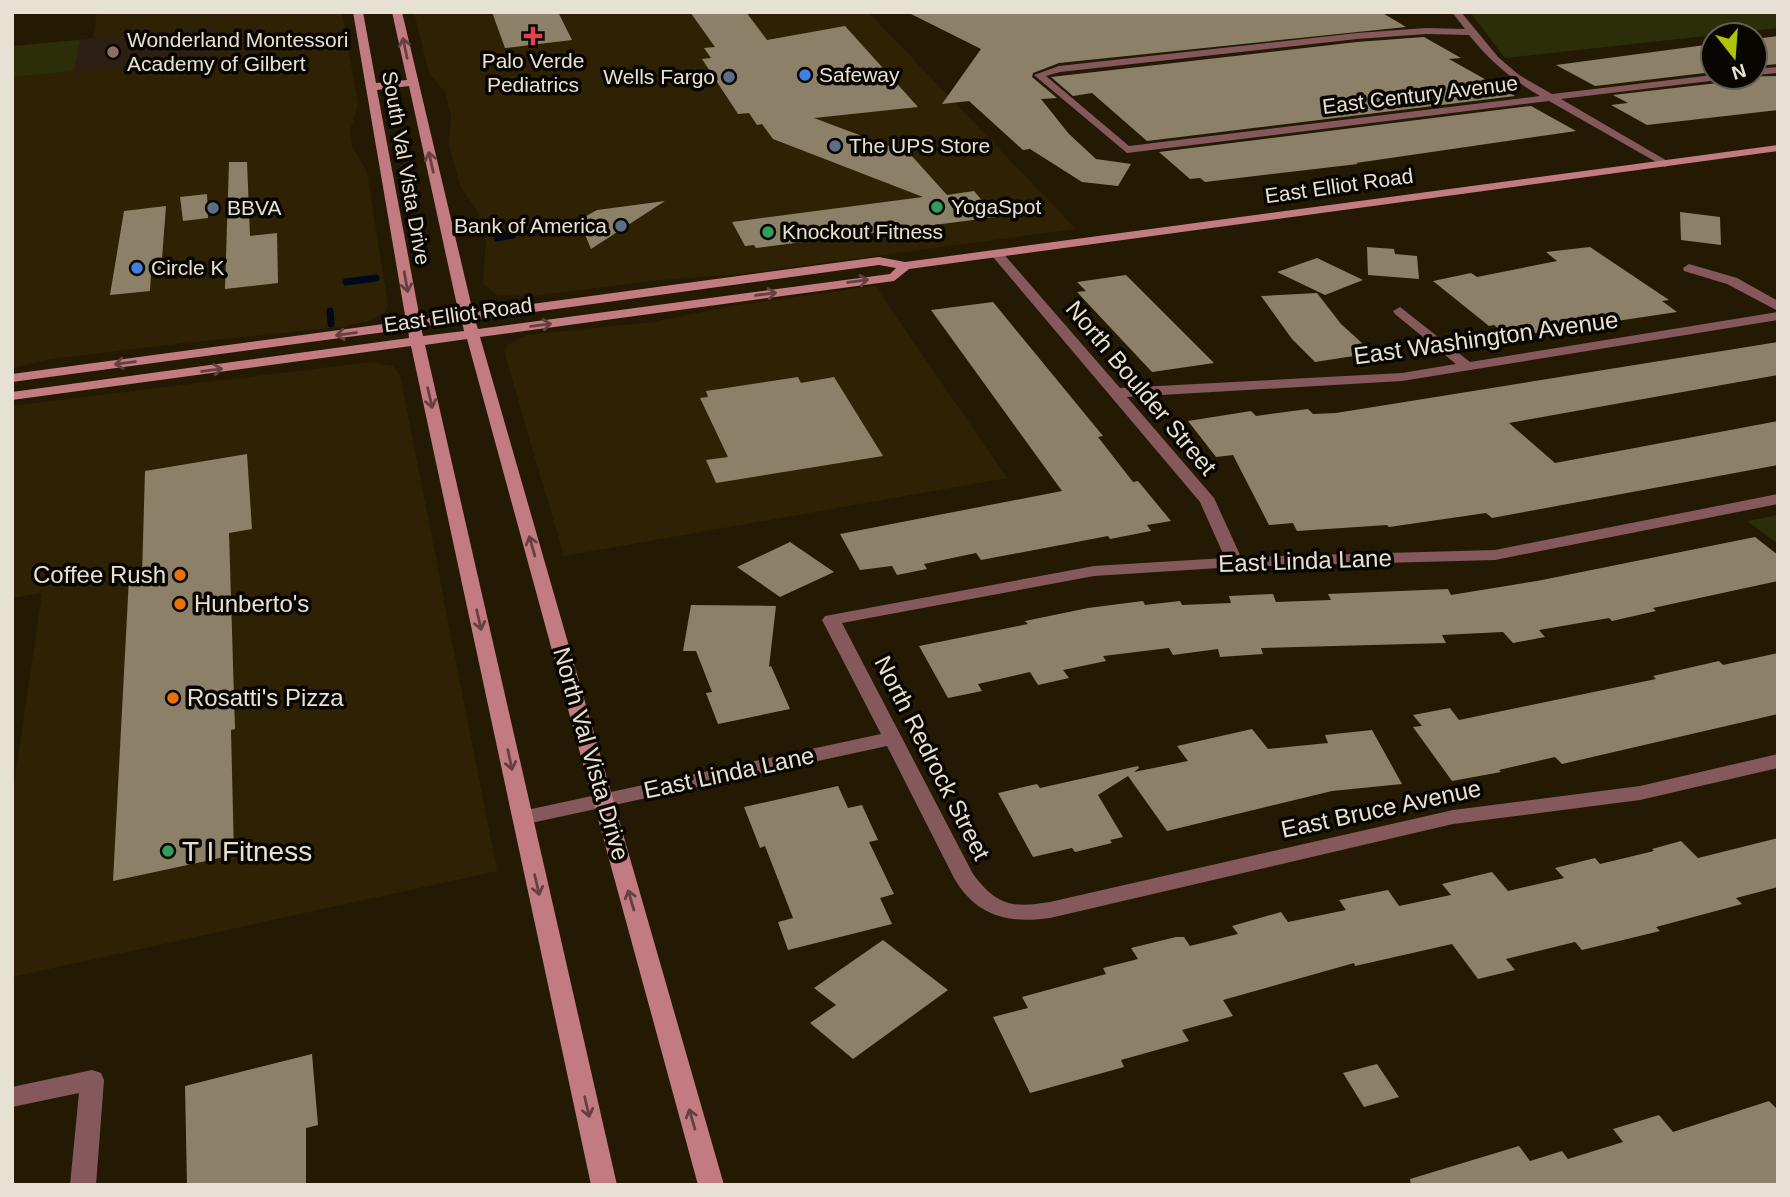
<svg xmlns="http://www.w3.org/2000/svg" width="1790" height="1197" viewBox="0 0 1790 1197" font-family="Arial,sans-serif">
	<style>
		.built { fill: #2f2204 }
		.education { fill: #2e1f14 }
		.green { fill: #2c2d09 }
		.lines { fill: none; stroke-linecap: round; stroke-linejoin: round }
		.stream { stroke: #00091e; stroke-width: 7 }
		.building { fill: #8c8168 }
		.street { fill: #85595c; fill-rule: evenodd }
		.secondary { fill: #c17b81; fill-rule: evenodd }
		.oneway { stroke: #654041 }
		.health-dot { fill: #e0444e; stroke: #090601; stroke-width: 2.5 }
		.education-dot { fill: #8d6e63; stroke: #090601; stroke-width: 2.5 }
		.shop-dot { fill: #3f7fe0; stroke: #090601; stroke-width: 2.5 }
		.service-dot { fill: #5c6f8a; stroke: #090601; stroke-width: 2.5 }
		.leisure-dot { fill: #2e9e5b; stroke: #090601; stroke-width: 2.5 }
		.food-dot { fill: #e8710a; stroke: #090601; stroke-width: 2.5 }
		.labels { text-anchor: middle; stroke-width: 7; stroke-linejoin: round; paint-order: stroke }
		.far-poi-label { font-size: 21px; fill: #e7e1d3; stroke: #090601; text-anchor: start }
		.far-street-label { font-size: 21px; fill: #e7e1d3; stroke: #090601 }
		.street-label { font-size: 24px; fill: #e7e1d3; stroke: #090601 }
		.poi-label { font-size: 24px; fill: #e7e1d3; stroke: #090601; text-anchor: start }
		.near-poi-label { font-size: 28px; fill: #e7e1d3; stroke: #090601; text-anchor: start }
	</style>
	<rect width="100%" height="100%" fill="#241a04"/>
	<path class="built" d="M97,12h245l16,92 -8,27 2,15 15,26 21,134 -2,5 -17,10 -28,6 -157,16 -132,16 -40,9v-322l81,-7z
		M414,12h454l208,217 -336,45 -91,7 -116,15 -36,-1 -14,-11 3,-44 -9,-30 -17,-24 -11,-42 2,-29 -6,-23 -16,-19z
		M875,286l132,192 -443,78 -59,-201 2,-10 20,-10 126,-13 80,-16z
		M370,362l23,4 7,9 97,496 -485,106v-178l30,-206 -30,5v-192z"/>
	<path class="education" d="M215,27v31l-203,19v-31z"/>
	<path class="green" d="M1470,12h308v16l-273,30z
		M80,40l-6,31 -62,6v-31z
		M1778,515v29l-31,-23z"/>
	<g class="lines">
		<path class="stream" d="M497,238l16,-3
			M346,282l30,-4
			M330,311l1,13"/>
	</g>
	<path class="building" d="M492,12h66l14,28 -67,8z
		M690,12h56l21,28 78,-14 73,81 -104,11 96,36 37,41 27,-4 22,26 -240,31 -2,-3 -9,1 -13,-24 191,-25 -150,-58 -11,-15 -5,1 -8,-12 -11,1 -36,-55 9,-1 -7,-10 11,-1z
		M907,12h474l25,15 -347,36 -26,10 -1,4 25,21 -16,1 28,35 27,25 35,5 -13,22 -36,-4 -52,-33 -7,1 -54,-49 -27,3 39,-55z
		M1778,36v28l-23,2v-27z
		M1424,37l37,21 -12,1 66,37 -368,45 -55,-48 -19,3 -22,-19 306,-35z
		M1713,44v28l-118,14 -39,-21z
		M1778,76v34l-131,15 -36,-20 17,-2 -15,-8 105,-12 7,-6z
		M1531,106l45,25 -220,32 2,1 -153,18 -5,-4 -10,1 -31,-27z
		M229,162h18l3,74 27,-3 1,50 -53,6z
		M207,194l1,24 -25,3 -3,-24z
		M665,201l-74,48 -12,-29 18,-10z
		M166,206l-5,66 -10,1 -1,18 -40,4 14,-84z
		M1680,212l40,5 1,28 -40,-5z
		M1367,247l27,2 1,5 22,2 2,23 -51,-4z
		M1590,247l79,53 -7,1 15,11 -168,25 -15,-12 -5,1 -56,-45 38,-8 6,4 80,-16 -11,-9z
		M1317,258l46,22 -38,15 -48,-23z
		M1126,275l88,88 -62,9 -75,-80 9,-1 -9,-9z
		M1317,293l24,31 32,29 -58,9 -23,-23 -31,-43z
		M993,302l110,134 -5,1 35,45 5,-1 33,40 -24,4 4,6 -41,8 -2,-3 -127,24 -5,-7 -52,11 3,5 -30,6 -5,-9 -32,4 -20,-36 222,-43 -131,-181z
		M1778,342v33l-269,48 46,40 223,-42v44l-286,53 -6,-5 -97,14 -2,-2 -90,6 -4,-8 -24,2 -36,-70 -17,2 -28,-36 63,-10 5,5 52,-7 5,5 23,-1z
		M798,377l3,6 33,-6 49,79 -167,27 -10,-23 22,-3 -28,-59 8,-1 -2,-6z
		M247,454l5,75 -23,4 6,196 -4,1 3,125 -121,26 16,-303 13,-2 3,-105z
		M1755,537l23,18v26l-125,27 3,3 -44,10 -3,-3 -70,12 6,7 -32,6 -10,-11 -61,3 4,8 -185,5 2,6 -43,3 -2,-8 -45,6 -4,-7 -66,8 3,5 -43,9 6,8 -31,7 -8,-13 -52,12 4,7 -34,7 -29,-52 109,-22 -3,-3 63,-13 55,-7 2,4 35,-4 2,4 49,-2 -2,-7 44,-2 3,8 55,-2 -3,-6 120,-5 3,6 86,-14z
		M790,542l44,30 -54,25 -43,-30z
		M691,605l85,1 -7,61 2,-1 19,43 -72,15 -12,-31 6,-1 -16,-41h-13z
		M1778,653v61l-216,50 -7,-7 -56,13 2,2 -49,9 -39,-54 9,-1 -9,-11 37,-7 9,12 197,-41 -3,-3 66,-15 4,4z
		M1252,729l16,20 60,-6 -3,-8 47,-5 30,54 -70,7 -165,40 -39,-55 -30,19 25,42 -13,3 2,3 -37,9 -3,-4 -39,9 -35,-64 39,-9 3,4 98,-22 1,2 -5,4 54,-11 -11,-15z
		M838,786l10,22 14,-3 16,35 -9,2 25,52 -14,4 12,26 -104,26 -10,-28 15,-4 -28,-72 -5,2 -16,-41z
		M1778,838v49l-42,11 6,6 -86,23 4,4 -78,19 -7,-8 -69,17 9,11 -37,9 -26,-35 -97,22 -1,-3 -131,37 10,16 -51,14 7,11 -68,19 3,7 -94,26 -37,-76 35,-9 -6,-11 84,-23 -3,-6 35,-9 -7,-11 45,-11h8l6,9 48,-12 -6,-8 49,-14 7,10 58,-12 -7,-10 49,-10 11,16 52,-11 -9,-11 50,-12 16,19 56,-13 -9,-10 40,-10 5,6 54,-13 -2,-2 29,-8 17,17z
		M883,940l65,50 -95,69 -43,-36 26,-18 -22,-17z
		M312,1054l6,71 -12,3v57h-119l-2,-99z
		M1377,1064l22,33 -35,10 -21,-34z
		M1769,1101l9,9v75h-367l-1,-6 109,-33 11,15 32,-10 6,8 55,-17 -10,-13 46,-14 14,17z"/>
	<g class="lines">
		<path class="street" d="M1452,12h9l37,45 21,18 33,19 161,-19v2h10l-5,3 -157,19 108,63 2,2 -6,3 -116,-66 -422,52 -93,-78 25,-9 298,-33 69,-5 39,1zM1426,34l43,1c21,26 42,44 71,61l-411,50 -83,-70 14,-4 297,-33z
			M1778,67v6l-23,2v-6z
			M997,250l4,1 119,137 282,-15 54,-9 -61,-50 -2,-3 7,-4 70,55 308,-50v8l-376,61 -275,16 87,101 27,59 254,-7 283,-56v10l-283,56 -260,7 -141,9 -252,47 131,251c24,32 39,34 77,28l403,-92 187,-24 138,-32v14l-138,32 -187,24 -403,94c-42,6 -74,-2 -96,-40l-67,-132 -365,79 -7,-2 -3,-5 3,-5 7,-2 359,-77 -59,-114 3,-4 269,-50 131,-8 -25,-56 -207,-245v-6z
			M1689,264l48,14 41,23v10l-51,-27 -43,-13 -1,-3z
			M92,1070l9,3 3,7 -8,105h-26l9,-92 -67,14v-20z"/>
		<path class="secondary" d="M353,12h10l13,71 31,-3 -15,-68h10l71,300 406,-55 26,5 873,-117v6l-869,118 -15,12 -414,56 244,848h-26l-231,-846 -42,6 192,840h-26l-180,-839 -399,54v-8l397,-54 -1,-9 -396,53v-8l394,-53zM409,86l47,215 4,13 -40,5 -43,-229zM879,265l17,3 -6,6 -412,55 -3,-9zM462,321l2,10 -41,5 -2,-9z"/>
	</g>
	<defs><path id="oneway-shaft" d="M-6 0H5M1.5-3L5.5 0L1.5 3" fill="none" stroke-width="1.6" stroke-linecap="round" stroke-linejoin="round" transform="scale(1.75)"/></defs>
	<g class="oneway">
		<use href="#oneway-shaft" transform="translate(405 48) rotate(-102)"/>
		<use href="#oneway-shaft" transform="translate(431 162) rotate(-103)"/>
		<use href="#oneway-shaft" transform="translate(858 281) rotate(-8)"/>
		<use href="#oneway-shaft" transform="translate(406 282) rotate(80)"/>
		<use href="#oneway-shaft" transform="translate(766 294) rotate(-8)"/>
		<use href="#oneway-shaft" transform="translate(541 325) rotate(-8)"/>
		<use href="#oneway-shaft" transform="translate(346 334) rotate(172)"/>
		<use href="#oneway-shaft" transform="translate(125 363) rotate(172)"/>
		<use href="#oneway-shaft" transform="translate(212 370) rotate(-8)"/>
		<use href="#oneway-shaft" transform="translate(430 398) rotate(77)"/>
		<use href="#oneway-shaft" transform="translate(532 546) rotate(-106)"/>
		<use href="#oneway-shaft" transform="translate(479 620) rotate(77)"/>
		<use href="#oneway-shaft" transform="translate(510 760) rotate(78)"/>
		<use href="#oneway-shaft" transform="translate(537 885) rotate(77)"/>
		<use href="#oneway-shaft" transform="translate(631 900) rotate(-106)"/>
		<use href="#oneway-shaft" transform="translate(587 1107) rotate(77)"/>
		<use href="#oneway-shaft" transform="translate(692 1119) rotate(-106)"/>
	</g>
	<path class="health-dot" d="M529.5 25.5h7v7h7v7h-7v7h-7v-7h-7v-7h7z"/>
	<circle class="education-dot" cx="113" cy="52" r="7"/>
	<g class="shop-dot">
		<circle cx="805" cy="75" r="7"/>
		<circle cx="137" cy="268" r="7"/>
	</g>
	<g class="service-dot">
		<circle cx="729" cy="77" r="7"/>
		<circle cx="835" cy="146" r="7"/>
		<circle cx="213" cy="208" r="7"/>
		<circle cx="621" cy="226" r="7"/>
	</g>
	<g class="leisure-dot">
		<circle cx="937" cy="207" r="7"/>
		<circle cx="768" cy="232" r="7"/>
		<circle cx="168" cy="851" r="7"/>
	</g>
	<g class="food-dot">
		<circle cx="180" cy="575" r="7"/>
		<circle cx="180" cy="604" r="7"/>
		<circle cx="173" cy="698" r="7"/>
	</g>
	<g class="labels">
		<g class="far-poi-label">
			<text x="127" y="47">Wonderland Montessori<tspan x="127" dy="24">Academy of Gilbert</tspan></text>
			<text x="533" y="68" text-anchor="middle">Palo Verde<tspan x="533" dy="24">Pediatrics</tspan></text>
			<text x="819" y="82">Safeway</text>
			<text x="715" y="84" text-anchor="end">Wells Fargo</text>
			<text x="849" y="153">The UPS Store</text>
			<text x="951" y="214">YogaSpot</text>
			<text x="227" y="215">BBVA</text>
			<text x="607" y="233" text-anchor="end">Bank of America</text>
			<text x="782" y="239">Knockout Fitness</text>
			<text x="151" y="275">Circle K</text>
		</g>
		<g class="far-street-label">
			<text transform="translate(1420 95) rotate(-7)" y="7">East Century Avenue</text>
			<text transform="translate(406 168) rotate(80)" y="7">South Val Vista Drive</text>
			<text transform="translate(1339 186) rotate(-8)" y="7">East Elliot Road</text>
			<text transform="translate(458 315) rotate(-8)" y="7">East Elliot Road</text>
		</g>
		<g class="street-label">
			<text transform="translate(1486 338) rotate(-8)" y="8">East Washington Avenue</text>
			<text transform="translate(1141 388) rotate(50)" y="8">North Boulder Street</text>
			<text transform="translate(1305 561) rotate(-2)" y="8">East Linda Lane</text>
			<text transform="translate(591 754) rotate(74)" y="8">North Val Vista Drive</text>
			<text transform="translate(932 758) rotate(63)" y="8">North Redrock Street</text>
			<text transform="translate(729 773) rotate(-12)" y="8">East Linda Lane</text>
			<text transform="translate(1381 809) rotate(-12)" y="8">East Bruce Avenue</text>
		</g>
		<g class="poi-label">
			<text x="166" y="583" text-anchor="end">Coffee Rush</text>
			<text x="194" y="612">Hunberto's</text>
			<text x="187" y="706">Rosatti's Pizza</text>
		</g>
		<g class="near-poi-label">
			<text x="182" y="861">T I Fitness</text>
		</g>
	</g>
	<rect width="1790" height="1197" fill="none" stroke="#e7e1d3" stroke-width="28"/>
	<g transform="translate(1734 56) rotate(163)"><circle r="33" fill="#090601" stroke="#625e55" stroke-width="2"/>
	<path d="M0-5L12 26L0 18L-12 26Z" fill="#afc504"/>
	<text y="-10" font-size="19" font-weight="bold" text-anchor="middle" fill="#e7e1d3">N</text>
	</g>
</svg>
